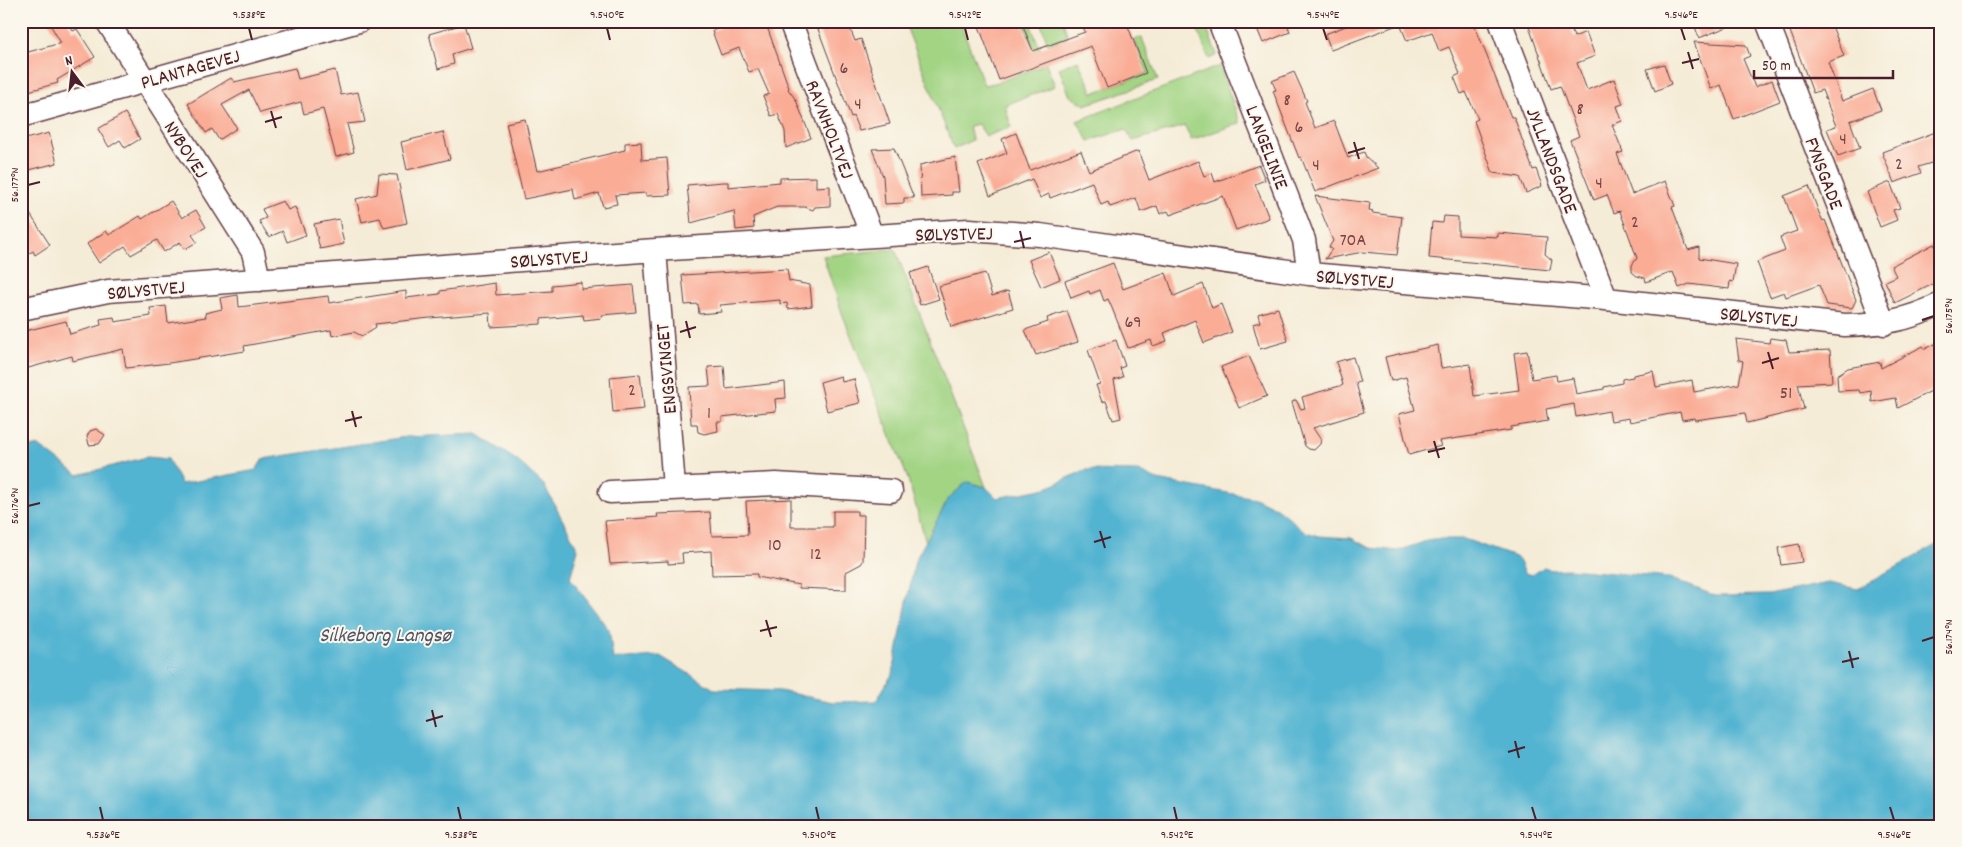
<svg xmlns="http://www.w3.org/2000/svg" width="1962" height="847" viewBox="0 0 1962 847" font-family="Dekko,sans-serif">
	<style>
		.green { fill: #a2d484; stroke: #767a58 }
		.water { fill: #53b4d1; stroke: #4e6a7e }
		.building { fill: #faac95 }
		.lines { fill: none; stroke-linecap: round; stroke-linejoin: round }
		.minor-casing { stroke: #643e45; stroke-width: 25 }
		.minor { stroke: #fff; stroke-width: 22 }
		.ticks { fill: none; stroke: #4a1f2b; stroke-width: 2 }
		.labels { text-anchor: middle; stroke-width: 4; stroke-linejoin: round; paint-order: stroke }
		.number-label { font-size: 18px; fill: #764246 }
		.street-label { font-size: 20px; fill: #4a1f2b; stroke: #fbf7ec }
		.water-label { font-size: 21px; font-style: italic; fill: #4d5365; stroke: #fbf7ec }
		.neatline { fill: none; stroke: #4a1f2b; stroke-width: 2 }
		.ticks-label { font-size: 12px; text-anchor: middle; fill: #4a1f2b }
	</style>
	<rect width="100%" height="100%" fill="#fbf7ec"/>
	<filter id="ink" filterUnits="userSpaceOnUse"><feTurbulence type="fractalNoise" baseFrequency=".02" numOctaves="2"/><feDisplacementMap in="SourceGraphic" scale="10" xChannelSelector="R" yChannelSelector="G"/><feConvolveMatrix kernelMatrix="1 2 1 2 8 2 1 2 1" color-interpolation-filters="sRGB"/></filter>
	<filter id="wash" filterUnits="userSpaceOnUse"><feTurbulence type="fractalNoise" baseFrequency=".0096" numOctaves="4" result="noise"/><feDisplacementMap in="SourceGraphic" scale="20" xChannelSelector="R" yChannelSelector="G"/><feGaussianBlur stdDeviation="1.12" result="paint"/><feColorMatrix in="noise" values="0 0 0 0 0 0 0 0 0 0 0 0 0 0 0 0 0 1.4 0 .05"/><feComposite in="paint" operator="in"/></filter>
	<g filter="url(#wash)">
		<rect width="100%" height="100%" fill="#f5ecd7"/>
		<path class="green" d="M904,21h56l24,64 15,-3 42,-16 -18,-45h6l26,65 -50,19 6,22 -25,9 -8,-12 -9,2 3,14 -18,9z
			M1040,21h23l5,16 -20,7z
			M1194,21h10l13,34 -8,4z
			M1142,38l16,42 -73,25 -15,-9 -11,-28 19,-8 15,33 55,-20 -14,-34z
			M1220,66l20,57 -49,17 -6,-14 -52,15 -7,-12 -37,12 -12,-20z
			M895,249l91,238 -19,-5 -18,16 -23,44 -18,-63 -66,-166 -19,-57z"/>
		<path class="water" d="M477,434l42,28 25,23 34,64 -8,29 39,52 4,29 47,-3 54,33 66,2 53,11 43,-1 17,-28 22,-112 34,-63 18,-16 19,5 11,11 50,-10 38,-18 53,1 19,9 98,18 21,10 14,10 11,12 17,6 33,2 20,10 27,3 34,-12h32l54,19 7,15 6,2 13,-8 7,3 17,-1 101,9 47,18 53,-1 59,-12 30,6 83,-47v284h-1920v-378l18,-2 39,29 69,-18 21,2 13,25 75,-14 7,-11 143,-22z"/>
		<g id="blocks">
			<path class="building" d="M48,21h19l6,10 4,-2 18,28 -38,23 1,3 -37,10v-39l40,-11z
				M736,21h29l24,67 -1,1 8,11 15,38 -25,10 -1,-17 -7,-17 -7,2 -8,-20 6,-2 -11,-25 -9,3 -10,-24 -18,7 -9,-24z
				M815,21h27l3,7 4,-2 6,15 6,-2 29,85 -31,7 -6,-15 -2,1z
				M977,21h44l12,30 52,-19 -4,-11h45l20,52 -39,15 -16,-42 -92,34z
				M1254,21h32l4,11 -27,11z
				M1359,21h114l38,96h3l19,53 3,-1 6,17 -16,7 -6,-16 -27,-4 -19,-52 4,-2 -12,-27 -5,2 -7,-17 6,-3 -11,-27 -10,4 -7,-19 -25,9 -7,-17 -69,26 -6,-16z
				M1527,21h41l6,16 12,-5 9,24 -18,7 10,27 27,-11 9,25 -6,2 5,15 -10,4 11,27 -6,2 15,40 33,-13 10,25 -3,1 16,43 11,-3v11l37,6 -3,18 -3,-1 -1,8 -40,-5 -10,4 -6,-16 -27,10 -1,-4 -8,-2 -5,-4v-7l5,-7 -17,-47 -6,2 -7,-18 -13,5 -24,-60 9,-4 -19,-50 -9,3z
				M1693,21h47v1l-41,16z
				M1801,21h10l3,7 16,-7 14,35 -16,6 14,39 31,-12 8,21 -31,11 10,27 -22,8 -2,-4 -9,-23 9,-3 -14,-36 -9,3 -23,-62 5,-1 -2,-6z
				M464,24l7,24 -19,6 2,10 -16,5 -9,-35z
				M1694,42l52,3 4,11 -7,3 12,28 17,-7 8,21 -46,18 -13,-34 -10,4z
				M1664,64l7,20 -16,7 -8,-22z
				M295,68l3,11 37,-9 6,25 17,-3 7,30 -18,2 7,28 -18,5 -13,-48 -19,5 -3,-12 -41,11 -11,-23 -27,15 15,23 -18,12 -7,-11 -6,4 -18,-29 43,-26 3,4z
				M1294,72l13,29 -2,1 10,26 19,-7 14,37 16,-6 2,5 12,11 -63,24 -14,-35 -2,1 -26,-67 3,-1 -4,-9z
				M125,113l15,26 -15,9 -5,-8 -11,7 -11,-18z
				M525,119l12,52 88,-21v-7l16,-1 1,18 25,-2 3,37 -24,1v-3l-31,2 2,9 -14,3 -4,-14 -24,7 -2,-11 -49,10 -18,-76z
				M1941,130v30l-23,7 3,6 -27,10 -12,-31z
				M443,132l7,27 -43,11 -6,-28z
				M49,133l8,30 -36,9v-32z
				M1016,133l14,37 51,-19 8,20 49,-20 11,29 49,-19 6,15 8,-3 3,9 44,-17 6,15 -10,4 14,34 -33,12 -13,-34 -53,19 -2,-4 -8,3 -3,-8 -16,6 -5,-14 -26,9 -2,-5 -7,3 -9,-23 -42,16 -1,-4 -9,4 -8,-19 -42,17 -12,-32 29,-11 -5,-14z
				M894,148l20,50h-10v5l-19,1 -2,-28 -11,-27z
				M955,157l4,35h-7v3l-31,2 -1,-32z
				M379,174l18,1 10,48 -23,5 -4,-10 -18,4 -6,-23 21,-5z
				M816,177v10l14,-1v20l-15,1 -2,3 -8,-3h-28l-24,10 1,11 -18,2 -2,-19 -43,12 -4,-38 36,-3h5v5l52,-5v-4z
				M1890,182l10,26 -7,2 4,10 -17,7 -13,-35z
				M1809,186l10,27 4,8 2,-1 31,80 -4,8 -25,-3 -8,-20 -33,12 -2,-5 -14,5 -13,-35 28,-11 -5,-14 17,-6 -13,-35z
				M1315,196l55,7 -1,7 4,1 -1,2 30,4 -5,38 -34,-3 -38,7 7,-10 -3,-2 4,-6z
				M21,200l29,45 -15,10 -2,-4 -12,7z
				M171,201l11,17 14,-8 10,17 -14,8 5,7 -12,7 -5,-7 -16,10 -7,-12 -26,15 -6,-9 -26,17 -12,-19 19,-13 3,4 31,-19 2,3z
				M283,201l5,9 7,-3 11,28 -19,7 -4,-11 -14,6 -10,-16 7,-3 -4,-9z
				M1444,216l14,1v18l40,2v-4l49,4 -2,17 7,6 -2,10 -121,-12 3,-36 11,1z
				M339,219l5,25 -24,5 -6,-25z
				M1934,244l7,12v24l-46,23 -10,-22 11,-5 -5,-10z
				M1049,252l11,27 -19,8 -12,-27z
				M1113,263l10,26 43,-16 8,23 29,-12 9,24 9,-4 11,28 -28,11 -9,-23 -31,13 3,8 -14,5 -2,-6 -23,8 -16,-40 -4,-9 -4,2 -4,-11 -10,4 -1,-3 -18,7 -6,-17z
				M928,267l11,32 -19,6 -10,-32z
				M787,269l2,12 21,4 2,21 -24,3 -1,-6 -7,1v-4l-60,5 1,7 -22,2 -1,-10 -13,1 -3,-30z
				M985,273l7,23 16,-5 5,17 -62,19 -12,-41z
				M581,282v7l52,-4 3,27 -34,3v3l-18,2 -1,-5 -42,4v5l-50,3 -1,-14 -60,5 -55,6 1,3 -14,9 -8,-4 -22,4 -1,-6 -87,16 1,5 -76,12 -43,5 -3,-19 -50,12 -1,-5 -51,14v-38l45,-11 4,13 31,-9 -1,-6 14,-2 1,5 36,-6 -1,-8 16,-2 2,17 38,-6 -1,-4 17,-4 -2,-11 18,-3 1,12 89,-11 1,7 77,-12v7l34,-4v-3l55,-8 1,12 56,-4v-6z
				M1278,308l10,33 -28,8 -7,-25 7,-2 -2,-8z
				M1067,311l11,31 -42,13 -11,-25 23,-8 -1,-4z
				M1770,338l16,2 3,12 41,-2 2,32 -34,2 6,25 -57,14 -2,-10 -50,7 -1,-2 -12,2 -2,-8 -50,10 -1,-4 -18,3 -2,-10 -33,6 -2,-13 -28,5 2,12 -37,6v3l-72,11 2,5 -32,9 -10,-41 16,-4 -9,-33 -15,4 -6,-24 53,-12 3,23 29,-4 4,32 45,-6 -5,-37 13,-2 5,28 24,-4 1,6 16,-3 3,16 28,-5v-2l18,-4v-4l11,-2v-2l20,-4 3,16 36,-7 2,12 45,-8 4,-23 -4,-1 -3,-21 33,4z
				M1116,340l9,26 -5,2 3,9 -9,3 7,38 -8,2 -7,-19 -4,1 -6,-17 4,-1 -12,-34z
				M1941,341v45l-43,22 -2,-10 -24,4 -1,-11 -11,2 -1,-3 -21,1 -1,-16 11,-7 32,-6 1,6 42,-22 2,3z
				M1249,356l18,40 -28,12 -18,-41z
				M1353,357l7,25 -4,1 8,29 -51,16 8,12 -1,4 -6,6 -5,-1 -4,-3 -13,-44 4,-2 5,9 4,-1 -3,-11 41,-12 -7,-23z
				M724,366l2,23 59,-7 1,16 -11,1 1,12 -54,6v5h-5l1,9 -14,3 -6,-2 -1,-8h-6l-2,-37 21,-1 -2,-19z
				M640,374l4,35 -31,3 -3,-35z
				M841,376l1,6 12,-3 6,24 -33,8 -7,-29z
				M96,429l9,6 -6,9 -10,1 -2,-9 3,-5z
				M791,499v28h42v-16h24v4h7l-1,46 -2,3 -15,8v18l-47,-2v-3l-42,-8v-3l-45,1 -1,-24 -29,2 1,10 -15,1v-3l-58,3 -5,-43 53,-4 -1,-3 53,-2 2,24 36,-1 -2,-34z
				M1799,544l3,18 -21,3 -3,-17z"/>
		</g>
	</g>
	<g filter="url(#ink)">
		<use href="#blocks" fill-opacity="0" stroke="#643e45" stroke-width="1"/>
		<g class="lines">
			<g class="minor-casing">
				<path id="minor" d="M107,21l146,231 6,28
					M790,21l82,215
					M1219,21l85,219 5,34
					M1500,21l106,278
					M1767,21l117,303
					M21,116l338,-95
					M655,250l19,237
					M21,309l87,-18 547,-41 314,-20 71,5 269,39 297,25 239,26c38,-1 61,-4 96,-21
					M610,492l166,-8 115,7"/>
			</g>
			<use href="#minor" class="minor"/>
		</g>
	</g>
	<path class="ticks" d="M249,28l3,12M607,28l3,12M965,28l3,12M1323,28l4,12M1681,28l4,12M1688,52l5,17M1682,63l17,-4M271,111l5,17M265,122l17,-5M1354,142l5,17M1348,153l17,-5M28,185l12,-3M1020,231l4,17M1014,242l17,-4M1922,320l12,-4M686,321l4,17M680,332l16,-5M1768,352l5,17M1762,363l17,-5M352,411l4,16M345,421l17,-4M1434,441l5,17M1428,452l17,-4M28,506l12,-3M1100,531l5,17M1094,542l17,-5M766,620l5,17M760,631l17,-4M1922,641l12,-4M1849,651l4,17M1842,662l17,-4M432,710l4,17M426,721l17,-5M1515,741l4,17M1508,752l17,-5M100,807l3,13M458,807l3,13M816,807l3,13M1174,807l3,13M1532,807l4,13M1890,807l4,13"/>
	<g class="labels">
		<g class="number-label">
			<text x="844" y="73">6</text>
			<text x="1287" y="105">8</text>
			<text x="858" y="109">4</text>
			<text x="1580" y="114">8</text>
			<text x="1299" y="132">6</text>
			<text x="1843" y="144">4</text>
			<text x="1899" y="169">2</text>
			<text x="1316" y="170">4</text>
			<text x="1599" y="188">4</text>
			<text x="1635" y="227">2</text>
			<text x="1353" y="245">70A</text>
			<text x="1133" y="327">69</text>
			<text x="632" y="395">2</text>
			<text x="1786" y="398">51</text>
			<text x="709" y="418">1</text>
			<text x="775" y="550">10</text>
			<text x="816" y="559">12</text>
		</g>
		<g class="street-label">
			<text transform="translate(190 68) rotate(-16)" y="7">PLANTAGEVEJ</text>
			<text transform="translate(831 129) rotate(69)" y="7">RAVNHOLTVEJ</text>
			<text transform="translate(1268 147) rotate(69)" y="7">LANGELINIE</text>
			<text transform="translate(187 149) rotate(57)" y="7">NYBOVEJ</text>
			<text transform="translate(1553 160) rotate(69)" y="7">JYLLANDSGADE</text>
			<text transform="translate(1825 173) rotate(69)" y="7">FYNSGADE</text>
			<text transform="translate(954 233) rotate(-1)" y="7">SØLYSTVEJ</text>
			<text transform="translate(549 258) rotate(-4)" y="7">SØLYSTVEJ</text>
			<text transform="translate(1355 278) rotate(5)" y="7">SØLYSTVEJ</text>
			<text transform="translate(146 289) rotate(-5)" y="7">SØLYSTVEJ</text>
			<text transform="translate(1759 316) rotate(6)" y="7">SØLYSTVEJ</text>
			<text transform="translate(665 369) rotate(-95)" y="7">ENGSVINGET</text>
		</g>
		<g class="water-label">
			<text x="385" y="641">Silkeborg Langsø</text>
		</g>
	</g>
	<rect width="1962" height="847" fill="none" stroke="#fbf7ec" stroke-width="55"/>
	<g transform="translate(72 72) rotate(345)" stroke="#fbf7ec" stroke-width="4" paint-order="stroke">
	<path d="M0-4L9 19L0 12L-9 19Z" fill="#4a1f2b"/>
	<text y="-8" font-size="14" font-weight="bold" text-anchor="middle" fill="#4a1f2b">N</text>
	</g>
	<path d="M1754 70v8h139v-8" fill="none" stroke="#4a1f2b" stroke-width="2.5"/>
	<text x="1762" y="70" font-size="15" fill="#4a1f2b" stroke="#fbf7ec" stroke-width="4" paint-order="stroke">50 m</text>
	<rect x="28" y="28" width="1906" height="792" class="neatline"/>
	<g class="ticks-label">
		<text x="249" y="18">9.538°E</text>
		<text x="607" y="18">9.540°E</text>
		<text x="965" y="18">9.542°E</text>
		<text x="1323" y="18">9.544°E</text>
		<text x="1681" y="18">9.546°E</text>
		<text transform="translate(14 185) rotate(-90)" y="4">56.177°N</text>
		<text transform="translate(1948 316) rotate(-90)" y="4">56.175°N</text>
		<text transform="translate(14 506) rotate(-90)" y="4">56.176°N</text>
		<text transform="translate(1948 637) rotate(-90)" y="4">56.174°N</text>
		<text x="103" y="838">9.536°E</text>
		<text x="461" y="838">9.538°E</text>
		<text x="819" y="838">9.540°E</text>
		<text x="1177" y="838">9.542°E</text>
		<text x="1536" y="838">9.544°E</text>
		<text x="1894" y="838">9.546°E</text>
	</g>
</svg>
